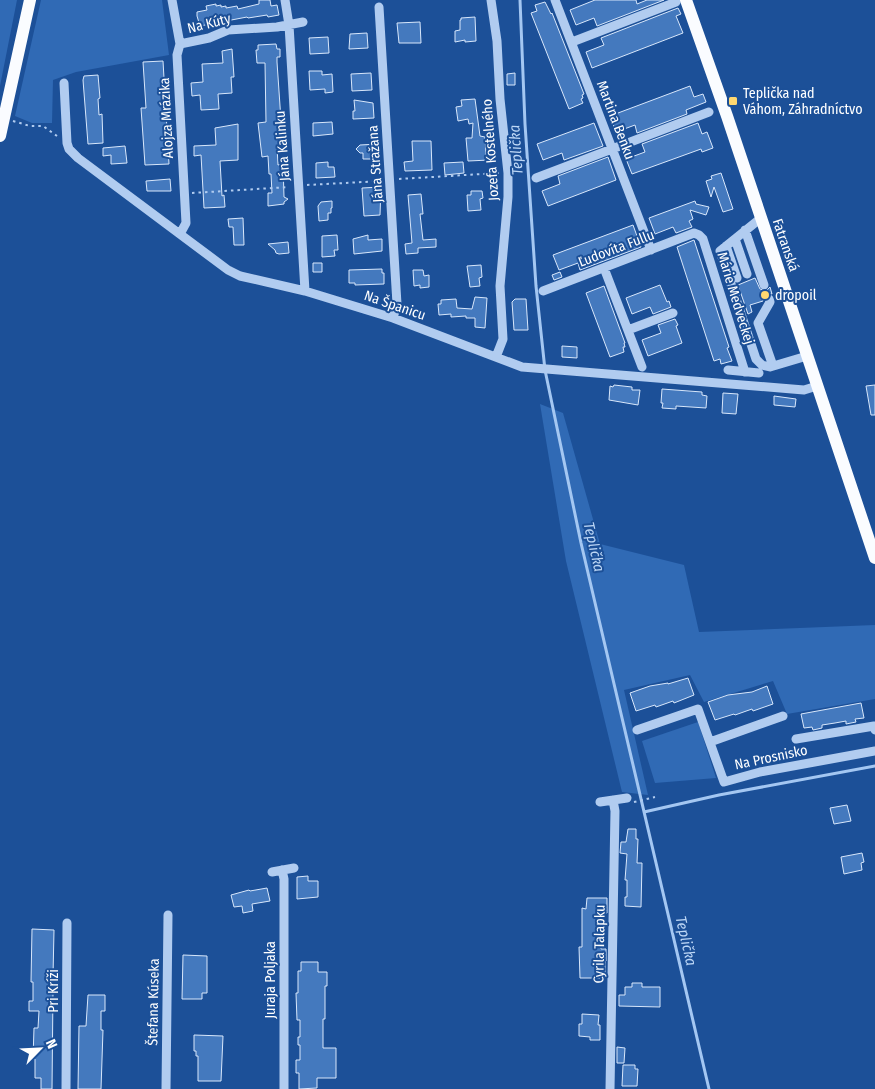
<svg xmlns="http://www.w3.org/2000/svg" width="875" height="1089" viewBox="0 0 875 1089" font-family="'Fira Sans Condensed',sans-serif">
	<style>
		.green { fill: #306ab5 }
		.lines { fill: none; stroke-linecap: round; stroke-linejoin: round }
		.stream { stroke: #a4c7f2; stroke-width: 3 }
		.building { fill: #4479be; stroke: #d8e7fb }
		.path { stroke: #b1ccf0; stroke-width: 2; stroke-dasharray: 2.5 4; stroke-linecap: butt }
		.minor { stroke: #b1ccf0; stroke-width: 9 }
		.major { stroke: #fafcff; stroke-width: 12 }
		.poi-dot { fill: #ffd870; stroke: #1c5098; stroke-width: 2 }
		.labels { text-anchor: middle; stroke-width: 4; stroke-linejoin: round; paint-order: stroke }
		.street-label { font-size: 14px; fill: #fff; stroke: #1c5098 }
		.poi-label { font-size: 14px; fill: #fff; stroke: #1c5098; text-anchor: start }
		.water-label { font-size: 15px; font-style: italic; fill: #bdd7f6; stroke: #1c5098 }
	</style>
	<rect width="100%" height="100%" fill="#1c5098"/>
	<path class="green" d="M0,0h17l-17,86z
		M41,0h121l7,55 -93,17 -23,8 -1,43h-20l-17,-7z
		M540,404l23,9 37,131 84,21 15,67 176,-7v74l-88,15 -14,-33 -69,21 -14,-27 -66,15 24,105 -26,-3 -56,-231z
		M698,722l18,56 -61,5 -13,-42z"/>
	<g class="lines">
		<path class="stream" d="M520,0l5,124 11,162 9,84 36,173 128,546
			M644,812l75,-17 156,-29"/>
	</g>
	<path class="building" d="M259,0h11l1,6 6,-1 2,10 -11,2 -1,-2 -19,3 -1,-1 -47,9 -3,-10v-4l10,-2 -1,-4 10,-2v2l5,-1v2l5,-1v2l11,-2 1,3 21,-5z
		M595,0h41l1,4 10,-4h17l-67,26 -3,-8 -18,7 -6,-15z
		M545,2l6,12 1,-1 32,81 -2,1 1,3 -2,1 2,4 -14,6 -38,-96 6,-2 -2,-6z
		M678,8l3,6 -5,2 7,17 -91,35 -6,-16 18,-7 -3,-7z
		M475,17l1,24 -11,1v-2l-10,2v-11l5,-1v-10h1v-2z
		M420,22l1,21h-22l-2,-20z
		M367,33l1,15 -19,1 1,-15z
		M328,37l1,16 -19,1 -1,-16z
		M276,44l1,5h3v8h-3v5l5,73h-2l1,11h-4l1,19 5,-1 1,33 4,2 -4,3v2l-16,2v-13h4l-1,-19h-2l-1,-18 -6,1 -4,-34 8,-1 -1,-59h-8l-1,-13h2v-5z
		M232,49l2,28h-3l1,16 -14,1 1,15 -18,1 -1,-15 -8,1 -1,-13 12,-1 -1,-18 21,-1 -1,-12z
		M163,61l6,103 -24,1 -4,-57h5l-3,-46z
		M309,71h13v4l10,-1 1,18 -8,1v-4l-15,1z
		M371,73l1,17 -20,1 -1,-17z
		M515,73v12h-8v-11z
		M98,75l2,23 -2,1 1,16 3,-1 1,29 -15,1 -5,-64 1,-4z
		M690,86l4,11 9,-3 3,8 -20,8 1,4 -50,19 -2,-8 -19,7 -6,-16z
		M475,99l5,37 5,1 1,18 4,5 -22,1 -2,-23h6l1,-15 -4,1 -1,-5 -10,2 -2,-14 6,-1 -1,-6z
		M354,100l19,3 1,15 -21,1v-8h2z
		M332,122l1,12 -20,2v-13z
		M594,123l9,23 -39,14 -2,-7 -19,7 -6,-16z
		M698,123l4,11 5,-2 6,16 -11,4 -1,-3 -69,25 -6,-15 19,-7 -3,-8z
		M238,124v36l-18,1 2,35 2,-1 1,12 -21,1 -3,-53 -7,1v-10l22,-1 -1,-17z
		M412,141h19l1,29 -27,1 -1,-9 9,-1z
		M378,144l1,15h-16v-6h-3l-4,-4 4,-4z
		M125,146l2,17 -16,1v-9l-8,1v-8z
		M608,157l8,23 -68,26 -6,-15 18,-7 -2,-8z
		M328,162v5h6l1,10 -19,1v-15z
		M463,162l1,11 -19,2 -1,-12z
		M721,173l12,36 -10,3 -9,-25 -3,10 -5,-16 6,-2 -1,-3z
		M170,179l1,12h-24l-1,-10z
		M381,187l-1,28 -16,1 -2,-28z
		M471,191h11l1,7 -3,1 1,11 -13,1 -1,-16h4z
		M421,194l2,20h-3l3,26 13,-1v8l-18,1v5l-12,1 -1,-10 7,-1 -4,-48z
		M332,201v7h-1v5h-3v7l-9,1 -1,-15 3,-4z
		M695,201l1,3 13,3 -3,8 -16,-5 3,9 -4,2 3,6 -16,6 -3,-6 -18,7 -6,-16z
		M243,218l1,27h-10l-1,-18h-4l-1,-8z
		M633,225l8,22 -61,23 -2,-7 -19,7 -6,-15z
		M337,235l1,15h-4l1,6 -13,1v-21z
		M368,235v5l14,-1v12l-28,3 -1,-15z
		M694,240l35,107 -2,1 5,13 -11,3 -1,-5 -6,2 -37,-114z
		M288,242l1,11 -10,1 -3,-1 -1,-3 -7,-6z
		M313,263h9v9h-9z
		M481,265l1,12 -3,1 1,8 -10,1 -3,-21z
		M382,269v4h2v11l-29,1v-2h-6v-13z
		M413,270h10l1,6 5,-1v12l-9,1v-3l-6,1z
		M560,272l2,5 -8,3 -2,-5z
		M755,278l5,11 6,2 4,-4 2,7 -5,-1 -4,4v4l-13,4 2,7 -4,2 -10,-29z
		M660,285l7,17 2,-1 2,6 -18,7 -3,-7 -18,7 -6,-16z
		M604,286l21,57h-1l1,4h-2l1,5 -14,5 -24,-64z
		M475,297l12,1 -2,30 -10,-1v-9h-9v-2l-15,1v-3l-12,1 -1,-11h3v-4l15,-1 1,9 15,1z
		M515,299h11l2,31h-14l-2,-28z
		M675,319l3,6 -2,1 6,17 -34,13 -6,-16 19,-7 -3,-8z
		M562,346l15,1v11l-15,-1z
		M614,385l18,2v3h8l-2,15 -29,-5 1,-14 3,1z
		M875,385v30h-4l-5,-29z
		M662,389l40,3v3l5,1 -1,12 -30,-2v3l-14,-1 1,-5h-2z
		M723,393l15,1 -2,20 -14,-1z
		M774,396l22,3 -1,8 -21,-2z
		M688,678l6,17 -20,8 -1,-2 -17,6 -1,-2 -19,6 -6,-18 20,-7 18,-3v1z
		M767,686l6,18 -20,7 -1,-2 -17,6 -1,-1 -19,6 -7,-18 20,-7 24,-3z
		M861,703l3,15 -9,1 1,3 -10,2v-3l-11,2 -13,2v3l-9,2 -1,-3 -8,1 -3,-14z
		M847,805l4,16 -17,3 -4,-16z
		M628,829h8v10h2l-1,24h5l-1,44 -16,-1v-9h2v-17h-2l2,-26 -7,-1 1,-11h5z
		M862,853l2,9 -3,1 1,7 -18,4 -3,-17z
		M308,876v5h10v16l-21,2v-22z
		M267,888l3,13 -18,3 1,7 -10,2 -1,-7 -8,1 -3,-12 18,-5 1,1z
		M587,898h20v15h-3v17h-3v19h5v12h-1v12h-5v5h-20l-1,-31h3v-39l4,1z
		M32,929l22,1 -1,46h-2v15h2l-1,98h-11v-11h-6v-19h-2l1,-31h4l1,-17h-10v-10h4v-19h-2z
		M183,955l24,1v37h-5v6h-20z
		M301,962h17v10h9v14h-2v33h-2v29h13v30h-19v10l-18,1v-16h-3v-13h4v-15h-2v-8h2v-17h-3l-1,-27h2v-22h3z
		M632,983h10v4h18v20l-41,-1v-11h6v-8h7z
		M88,995h17v16h-4v19h2l-2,59h-23l1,-63h7z
		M582,1014l17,1 -1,10h2v15h-10v-3l-11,-1v-12h3z
		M194,1035l29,1 -2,45h-23v-25h-2v-5h-2z
		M617,1047l8,1 -1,15h-7z
		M623,1065h12v4h3l-1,17h-15z"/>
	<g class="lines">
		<path class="path" d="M13,121l17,5h13l14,10
			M399,179l100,-6
			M307,185l75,-4
			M192,193l97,-6
			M634,802l21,-5"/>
		<path class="minor" d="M172,0l8,44 -3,11 9,168 -6,11
			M285,0l4,25 16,266
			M491,0l6,41 3,58 8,74v24l-8,89 3,53 -7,18
			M555,0l96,250
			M379,7l18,297 -4,14
			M572,42l104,-40
			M180,44l29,-6 19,-8 49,-3 26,-5
			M64,83l3,60 2,6 9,9 150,112 12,6 65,15 88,27 129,49 282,23 13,-4
			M536,178l173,-66
			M761,218l-41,33 36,108 6,6 8,2 37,-11
			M745,230l19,55
			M735,239l12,35
			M726,246l11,32
			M604,268l38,99
			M543,291l151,-58 5,2 4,4 42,133
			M769,299l1,3 -12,21 15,43
			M628,330l45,-17
			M728,370l31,3
			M637,730l61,-21 26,73 36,-10 115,-21
			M796,739l78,-13 1,4
			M710,742l73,-26
			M600,802l27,-4
			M282,870l2,9v210
			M272,872l22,-4
			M66,1089l1,-166
			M166,1089l2,-174
			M610,1089l5,-278 -2,-11"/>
		<path class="major" d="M686,0l41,116 148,442
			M0,136l30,-136"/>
	</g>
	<g class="poi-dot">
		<rect x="728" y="96" width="10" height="10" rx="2.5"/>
		<circle cx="765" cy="295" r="5"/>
	</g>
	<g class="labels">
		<g class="street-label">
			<text transform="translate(209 23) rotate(-14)" y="5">Na Kúty</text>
			<text transform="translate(166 118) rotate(-93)" y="5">Alojza Mrázika</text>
			<text transform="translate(616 120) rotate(69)" y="5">Martina Benku</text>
			<text transform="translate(282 146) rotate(-94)" y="5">Jána Kalinku</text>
			<text transform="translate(490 150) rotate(-94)" y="5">Jozefa Kostelného</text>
			<text transform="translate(375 164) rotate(-94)" y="5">Jána Stražana</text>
			<text transform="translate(786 245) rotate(71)" y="5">Fatranská</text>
			<text transform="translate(616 248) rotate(-21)" y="5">Ľudovíta Fullu</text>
			<text transform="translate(736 298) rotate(73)" y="5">Márie Medveckej</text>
			<text transform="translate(395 305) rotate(19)" y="5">Na Španicu</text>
			<text transform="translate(771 757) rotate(-12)" y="5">Na Prosnisko</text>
			<text transform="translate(599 944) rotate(-89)" y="5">Cyrila Talapku</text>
			<text transform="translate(270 980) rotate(-90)" y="5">Juraja Poljaka</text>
			<text transform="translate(53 991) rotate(-90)" y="5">Pri Kríži</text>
			<text transform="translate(153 1002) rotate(-89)" y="5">Štefana Kúseka</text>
		</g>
		<g class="poi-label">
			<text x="743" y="98">Teplička nad<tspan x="743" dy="16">Váhom, Záhradníctvo</tspan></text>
			<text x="775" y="300">dropoil</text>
		</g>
		<g class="water-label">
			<text transform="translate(516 150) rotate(-94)" y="5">Teplička</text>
			<text transform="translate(594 547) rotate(77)" y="5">Teplička</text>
			<text transform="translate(686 941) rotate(77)" y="5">Teplička</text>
		</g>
	</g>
	<g transform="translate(40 1049) rotate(66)" stroke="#1c5098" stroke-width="4" paint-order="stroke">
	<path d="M0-4L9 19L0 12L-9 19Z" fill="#ffffff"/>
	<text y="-8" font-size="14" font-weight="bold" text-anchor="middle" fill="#ffffff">N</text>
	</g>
</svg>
